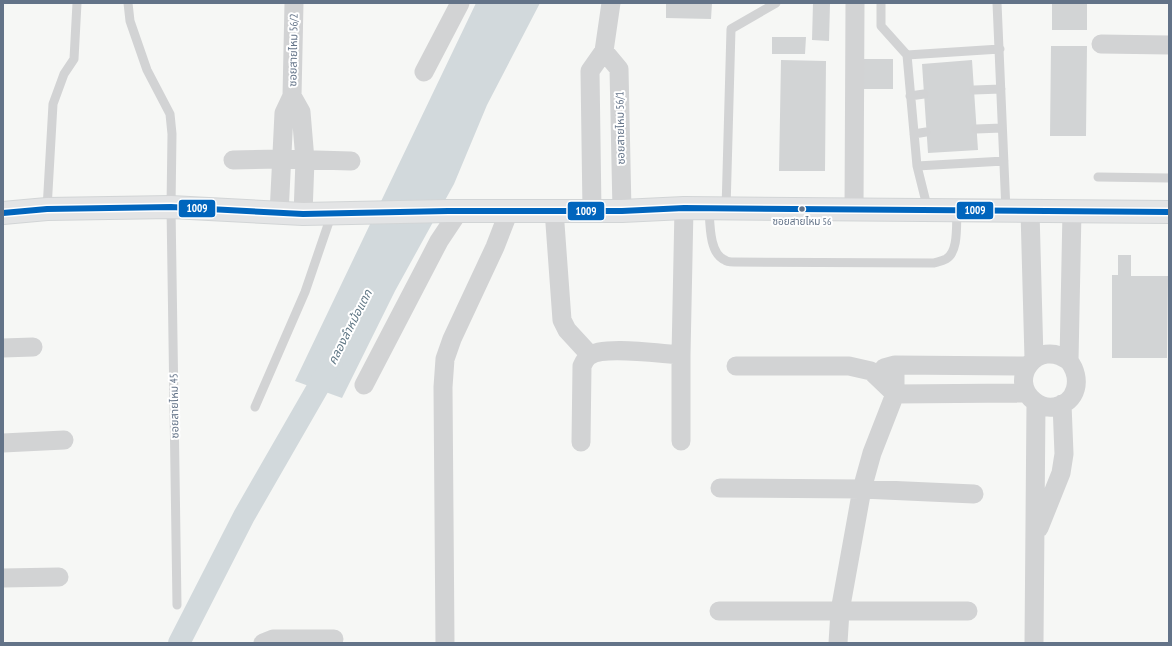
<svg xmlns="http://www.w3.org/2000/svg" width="1172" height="646" viewBox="0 0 1172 646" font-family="'PT Sans Narrow','Noto Sans Thai',sans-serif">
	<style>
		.water { fill: #d2d9dc }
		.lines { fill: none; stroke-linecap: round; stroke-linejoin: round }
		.canal { stroke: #d2d9dc; stroke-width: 22 }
		.building { fill: #d2d4d5 }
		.secondary-casing { stroke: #d2d5d6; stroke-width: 24 }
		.lane { stroke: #d2d3d4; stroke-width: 9 }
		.street { stroke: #d2d3d4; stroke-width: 19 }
		.secondary { stroke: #e3e4e5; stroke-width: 22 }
		.bus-1-casing { stroke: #fff; stroke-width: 9 }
		.bus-1 { stroke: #0065bd; stroke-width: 6 }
		.bus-dot { fill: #637388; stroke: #fff; stroke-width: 1.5 }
		.labels { text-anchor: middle; stroke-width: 4; stroke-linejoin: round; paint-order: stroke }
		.bus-label { font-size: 10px; fill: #637388; stroke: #fff }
		.street-label { font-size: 11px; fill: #637388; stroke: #fff }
		.water-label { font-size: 12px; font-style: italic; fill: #5f7684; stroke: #fff }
		.line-badge { stroke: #fff; stroke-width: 1.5 }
		.badge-label { font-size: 11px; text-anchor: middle; font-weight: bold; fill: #fff }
	</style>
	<rect width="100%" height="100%" fill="#f6f7f5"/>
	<path class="water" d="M476,3h64l-53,102 -33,79 -59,107 -53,107 -47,-17z"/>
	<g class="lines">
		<path class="canal" d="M179,643l65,-127 88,-153"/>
	</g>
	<path class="building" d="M666,3h46l-1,16 -45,-1z
		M813,3l17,1 -1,37 -17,-1z
		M1052,3h35v27h-35z
		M772,37h34l-1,17h-33z
		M1051,46h36l-1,90h-36z
		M864,59h29v30h-29z
		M781,60l45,1 -1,110h-46z
		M972,60l6,90 -50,3 -6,-89z
		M1118,255h13v21h37l-1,82h-55v-83h6z"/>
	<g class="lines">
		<g class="secondary-casing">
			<path id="secondary" d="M3,213l44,-4 124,-2 132,7 145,-3h174l62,-3 485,4"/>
		</g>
		<path class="lane" d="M128,3l2,18 17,49 23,44 2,20 -1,73 6,398
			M881,3v23l26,29 10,111 11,44
			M997,3l9,208
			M907,55l93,-6
			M974,90l27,-1
			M910,96l14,-2
			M976,129l26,-1
			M914,134l12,-2
			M917,166l87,-5
			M1098,177l71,1
			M709,208c1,15 0,46 16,52 2,2 6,2 9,2l200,1c3,-1 8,-2 12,-4 13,-7 10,-35 11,-48
			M47,209l6,-105 11,-30 10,-15 3,-56
			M726,209l5,-180 45,-26
			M255,407l50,-115 27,-79"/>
		<path class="street" d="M1101,44l68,1
			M604,51l15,18 3,142
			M424,72l36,-69
			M292,96l9,16 4,48 -2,54
			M233,160l48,-1 70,2
			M554,210l8,110 5,10 23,25
			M854,210l1,-207
			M592,211l-2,-140 14,-20 7,-48
			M1030,211l4,148
			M279,214l5,-101 8,-17 2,-93
			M3,348l30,-1
			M1069,361c-32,-24 -62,19 -35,40 6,5 13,7 20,6 24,-4 28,-29 15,-46l3,-150
			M736,366h113l22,5 24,23 131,-1
			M884,368l11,-3 132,1
			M364,385l75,-144 20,-30
			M681,441v-86l3,-147
			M581,442l1,-76c2,-4 3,-7 7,-10 14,-11 72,-2 92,-1
			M3,443l61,-3
			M720,488l142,1 112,5
			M1039,528l22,-55 3,-19 -2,-50
			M3,578l56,-1
			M719,611h249
			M263,643l10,-4h61
			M445,643l-2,-256 2,-28 7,-20 43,-92 14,-36
			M838,643l2,-32 22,-122 10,-36 23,-59v-29
			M1034,643l2,-240"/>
		<use href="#secondary" class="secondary"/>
		<g class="bus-1-casing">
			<path id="bus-1" d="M3,213l44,-4 124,-2 132,7 145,-3h174l62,-3 485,4"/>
		</g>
		<use href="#bus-1" class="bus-1"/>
	</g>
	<circle class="bus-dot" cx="802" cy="209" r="3.5"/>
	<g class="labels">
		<g class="bus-label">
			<text x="802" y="225">ซอยสายไหม 56</text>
		</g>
		<g class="street-label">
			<text transform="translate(293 50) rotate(-89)" y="4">ซอยสายไหม 56/2</text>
			<text transform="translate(620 128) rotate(-91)" y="4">ซอยสายไหม 56/1</text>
			<text transform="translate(174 406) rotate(-91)" y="4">ซอยสายไหม 45</text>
		</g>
		<g class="water-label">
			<text transform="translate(350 327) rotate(-63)" y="4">คลองลำหม้อแตก</text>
		</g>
	</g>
	<g class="line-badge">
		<rect x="178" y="199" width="38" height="19" rx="4" fill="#0065bd"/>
		<rect x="956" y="201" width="38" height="19" rx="4" fill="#0065bd"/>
		<rect x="567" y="201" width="38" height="20" rx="4" fill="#0065bd"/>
	</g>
	<g class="badge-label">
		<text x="197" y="212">1009</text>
		<text x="975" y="214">1009</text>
		<text x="586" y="215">1009</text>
	</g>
	<rect width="1172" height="646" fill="none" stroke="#637388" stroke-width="8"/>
</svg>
